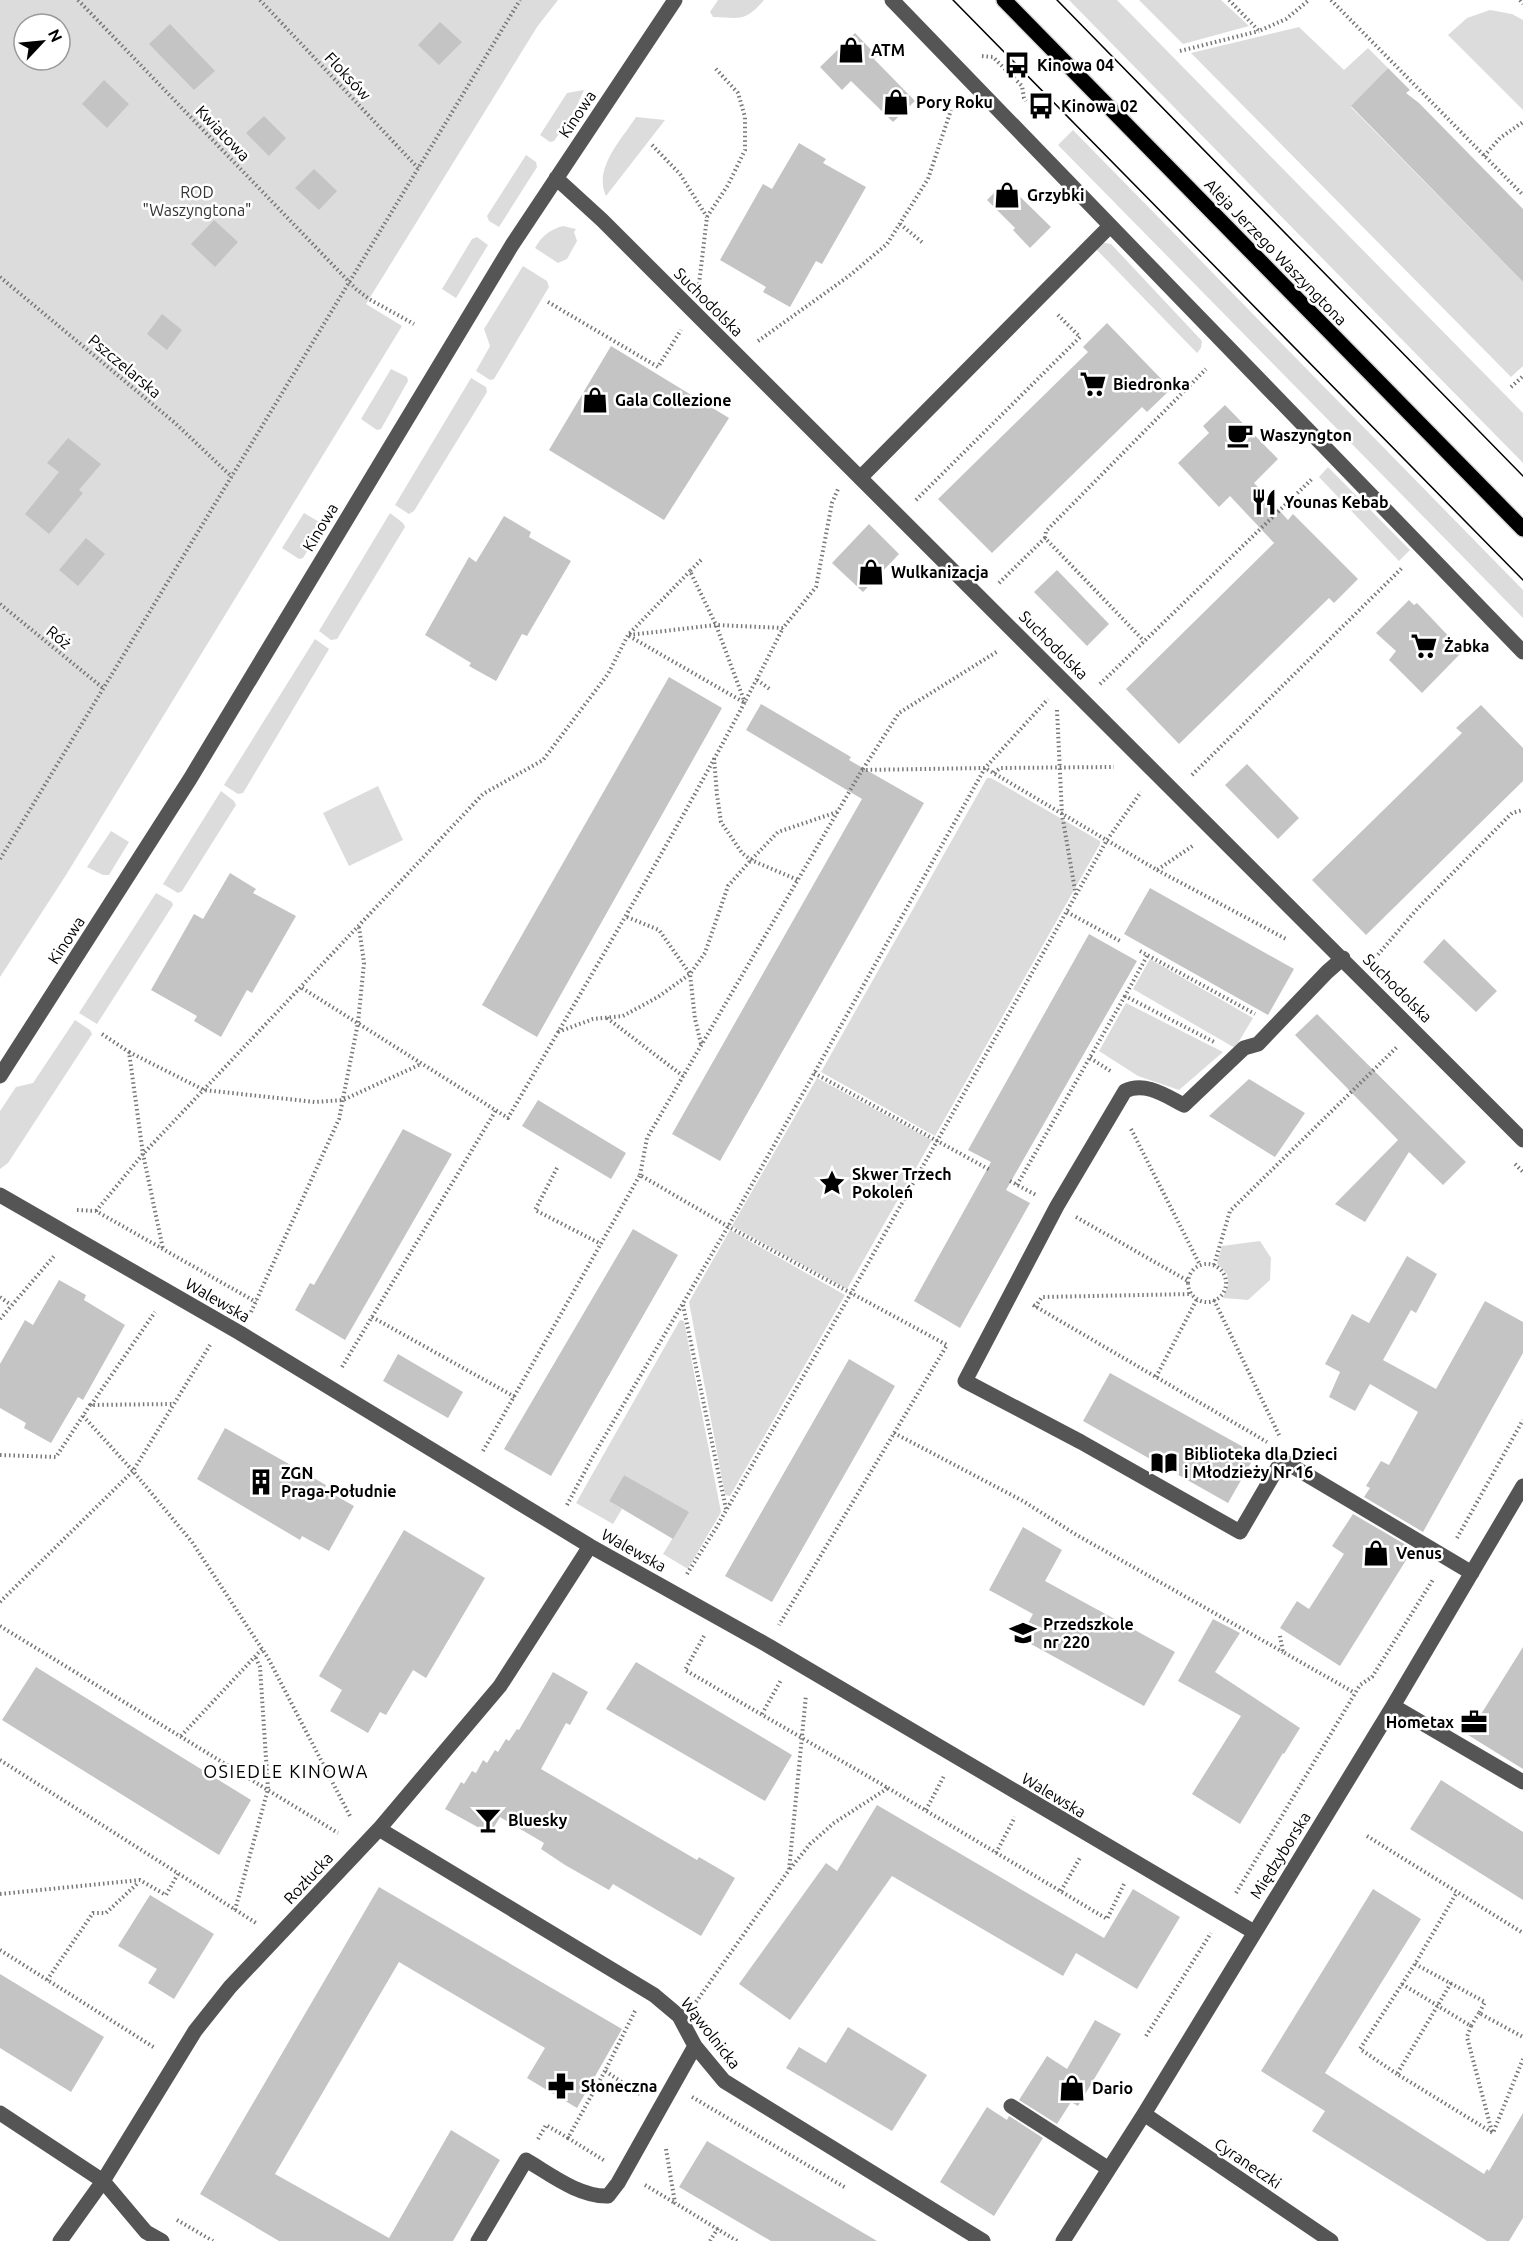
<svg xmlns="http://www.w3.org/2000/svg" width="1523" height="2241" viewBox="0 0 1523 2241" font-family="Ubuntu,sans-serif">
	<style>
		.green { fill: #dcdcdc; fill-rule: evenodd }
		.building { fill: #c4c4c4 }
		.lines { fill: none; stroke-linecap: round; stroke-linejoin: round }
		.major-casing { stroke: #dbdbdb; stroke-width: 18 }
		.path { stroke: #777; stroke-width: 4; stroke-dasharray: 1.5 3; stroke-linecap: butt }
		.minor { stroke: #555; stroke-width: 15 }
		.major { stroke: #000; stroke-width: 15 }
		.tram { stroke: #000; stroke-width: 1.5 }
		.labels { text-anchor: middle; stroke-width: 5; stroke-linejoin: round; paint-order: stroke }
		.poi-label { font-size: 16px; font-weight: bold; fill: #000; stroke: #fff; text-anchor: start }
		.street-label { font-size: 16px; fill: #000; stroke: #fff }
		.park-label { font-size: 16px; fill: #333; stroke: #fff }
		.neighbourhood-label { font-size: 18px; letter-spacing: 1.5px; fill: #000; stroke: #fff }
	</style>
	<rect width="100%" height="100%" fill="#fff"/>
	<path class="green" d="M0,0h558l-21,27 -171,277 36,22 -336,549 -66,102zM24,24h36v36h-36z
		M718,0h46c-19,22 -23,18 -51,17l-3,-5z
		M1069,0h48l406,413v50z
		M1139,0h82l28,26 -66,18z
		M1490,10l22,4 11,6v90l-75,-75 19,-17z
		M1299,27l45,43 24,-22 20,20 -37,39 172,175v84l-12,11 -320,-324z
		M584,90l-9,20 -21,31 -4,1 -10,-7 27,-42z
		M636,117l29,3 -59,76c-13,-28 16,-57 30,-79z
		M1073,130l450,460v28l-465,-473z
		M526,155l10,7 1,5 -38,60 -10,-6 -2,-5z
		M563,226l13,3 -2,3 3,9 -10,18 -9,4 -23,-15c7,-12 14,-18 28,-22z
		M477,237l11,8 -32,53 -14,-9 30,-50z
		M1099,242l12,2 91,97 -1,7 -4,5 -103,-106z
		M523,266l24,15 2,6 -55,92 -4,1 -14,-9 14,-25 -6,-17z
		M391,369l16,8 1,4 -27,48 -4,1 -16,-11z
		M471,378l15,9 1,5 -73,119 -5,3 -14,-9z
		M1328,467l82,83 -11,11 -80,-84z
		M304,513l17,10 1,4 -19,31 -4,1 -17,-11z
		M390,513l13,10 2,4 -68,112 -6,1 -12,-9z
		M315,639l14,10 -86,144 -5,1 -14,-9z
		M987,778h4l109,63v3l-165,292 -114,-64z
		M378,786l25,54 -54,26 -26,-53z
		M221,791l13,10 2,4 -54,86 -4,2 -15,-9z
		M111,831l18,11 -20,33h-6l-16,-8z
		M156,893l16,9 1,3 -76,119 -18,-11z
		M1150,959l103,59 -18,30 -102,-59z
		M1126,1003l97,49 -44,38 -41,-14 -39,-25z
		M75,1020l15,10 2,4 -84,129 -8,6v-58l16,-24 17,-4z
		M817,1078l115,62 -85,149 -115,-63z
		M730,1230l115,65 -115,201 -5,-1 -36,-193z
		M1260,1241l11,17 -1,22 -22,20 -25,-2 5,-13 -1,-11 -10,-11 5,-17z
		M680,1320l4,1 37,191 -33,57 -25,-15 25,-41 -64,-38 -15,26 13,8 -9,15 -37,-21z"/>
	<path class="building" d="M440,22l22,20 -23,23 -21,-20z
		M170,24l45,47 -21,19 -45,-46z
		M855,33l22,23 -3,3 41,42 -22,21 -42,-41 -9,9 -22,-23z
		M1388,68l22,22 -4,3 13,10 104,106v73l-172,-176z
		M104,80l25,24 -22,24 -25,-24z
		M264,116l22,22 -17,18 -23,-23z
		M799,143l27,16 -3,4 43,24 -44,77 -6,-3 -26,46 -27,-15 3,-5 -46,-27 43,-76 9,5z
		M314,169l23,22 -18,19 -24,-22z
		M1005,182l46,45 -21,21 -17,-18 2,-2 -28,-28z
		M214,220l24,22 -23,25 -24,-23z
		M162,314l20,16 -15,20 -20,-16z
		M1107,323l64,66 -24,23 -5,-5 -150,146 -54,-54 150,-147 -5,-5z
		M611,346l118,72 -65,102 -115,-70z
		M1225,405l53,54 -24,24 34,37 5,-6 65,65 -24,24 -5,-5 -150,146 -53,-55 148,-146 -44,-47 -11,11 -41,-44 31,-30 -6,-7z
		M68,438l33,26 -22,26 4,3 -34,41 -24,-20 34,-42 -12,-9z
		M504,516l27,16 -2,5 42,24 -44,75 -5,-2 -26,47 -27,-15 2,-3 -46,-28 44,-78 7,5z
		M869,524l30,30 -36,38 -31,-29z
		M86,538l19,16 -27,32 -19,-16z
		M1057,570l52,54 -22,22 -53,-54z
		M1409,600l5,5 3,-2 41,43 -3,3 5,5 -38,39 -33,-33 7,-9 -20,-18z
		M669,677l53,31 -185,329 -55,-32z
		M761,704l90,53 -2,3 75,43 -204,358 -48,-27 190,-335 -116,-69z
		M1481,705l42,43v33l-157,154 -54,-55 150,-147 -6,-5z
		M1247,764l52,54 -21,21 -53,-54z
		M230,873l26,16 -3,4 43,23 -44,77 -5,-3 -26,47 -27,-16 3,-5 -46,-26 43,-76 9,5z
		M1150,888l144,81 -26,46 -144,-81z
		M1089,934l48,27 -131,229 24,13 -70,125 -46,-27 77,-139 -23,-12z
		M1444,939l53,52 -21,21 -53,-50z
		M1317,1014l149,148 -23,23 -34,-33 -44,70 -30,-18 63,-64 -103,-105z
		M1249,1079l56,34 -30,44 -66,-41z
		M538,1100l88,53 -15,26 -89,-53z
		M403,1129l49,25 -107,186 -50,-30 15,-27 4,2z
		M633,1229l45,26 -127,221 -47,-27z
		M1407,1256l30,18 -21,39 -5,-3 -28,50 53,29 49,-88 38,21v31l-100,179 -59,-35 6,-9 -4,-2 15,-25 8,4 29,-53 -48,-28 -15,27 -26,-14 11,-25 -15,-8 27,-50 17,9z
		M59,1280l27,15 -2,5 41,25 -42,75 -5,-3 -27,46 -27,-15 2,-5 -26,-15v-44l25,-44 8,5z
		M398,1354l65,38 -15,26 -65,-37z
		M849,1359l46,27 -123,216 -47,-26z
		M1110,1373l146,81 -28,49 -145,-82z
		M225,1428l101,57 -2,4 30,17 -25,45 -27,-15 -2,4 -103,-61z
		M624,1475l65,37 -16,27 -64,-38z
		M1353,1514l60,35 -73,117 -60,-38 17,-27 12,8 35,-55 -12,-8z
		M1023,1527l39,23 -17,31 130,71 -31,54 -124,-68 13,-24 -44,-24z
		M404,1530l81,48 -59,100 -13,-8 -27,45 -6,-3 -12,21 -38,-22 12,-21 -23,-14z
		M1213,1619l27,14 -25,39 85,56 -16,26 -1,-1 -43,71 -48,-30 49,-78 -63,-35z
		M1523,1647v122l-55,-34z
		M636,1662l156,93 -27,46 -159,-92z
		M36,1667l215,133 -32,55 -217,-135z
		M553,1672l35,20 -18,33 -4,-2 -25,46 156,91 2,-3 36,21 -34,58 -88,-52 -4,6 -44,-25 -24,-16 3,-6 -44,-26 -10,17 -45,-25 16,-27 3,2 8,-13 4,2 7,-13 4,3 8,-13 3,2 8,-13 3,2 8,-12 2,1z
		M1441,1780l82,52v68l-113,-71z
		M877,1805l227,133 29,-49 47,28 -43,72 -61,-36 -13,23 -171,-100 -102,144 -51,-36 87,-121 11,8z
		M379,1887l243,142 -45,79 -50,-30 18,-30 -146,-86 -124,212 114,64 62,-108 49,30 -47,81h-174l-79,-47z
		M1373,1889l48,30 -96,154 159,101 3,-5 2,2 34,-58v105l-14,23h-22l-175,-110 13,-20 -64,-40z
		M150,1895l64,39 -40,65 -26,-16 9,-14 -39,-23z
		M0,1974l104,63 -33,55 -71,-44z
		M1095,2020l26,14 -43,72 -7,-4 -14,22 -38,-24 28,-44 20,13z
		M848,2027l79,48 -35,56 -106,-63 13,-21 27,16z
		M987,2107l20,13 2,-4 34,22 -49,78 -54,-34z
		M707,2141l170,100h-106l-92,-54z"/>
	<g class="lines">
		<g class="major-casing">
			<path id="major" d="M1004,0l519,529"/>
		</g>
		<path class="path" d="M78,0l278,289 13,10 45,25
			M260,0l158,168
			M1229,0l30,31 27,-12 23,-19
			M1331,0l192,195
			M1520,0l3,4
			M1180,51l79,-20
			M982,56l11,1 29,29 2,12 2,3
			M652,145l28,29 27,43
			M1484,156l16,-18 23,-16
			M900,224l23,19
			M0,277l175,146 57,54
			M699,284l8,-67 21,-32 17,-35v-33l-7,-24 -23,-25
			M548,302l110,65 23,-37
			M758,341l91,-65 38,-32 41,-65 23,-69
			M1511,387l12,-11
			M916,500l164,-163 -24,-24
			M1045,538l1,-7 160,-162
			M701,560l-11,11 26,54 29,78
			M999,583l46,-45 99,103
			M0,604l103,84
			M629,635l87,-10 67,3 33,-41 16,-84 6,-14
			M629,636l116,67
			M757,680l14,10
			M1100,684l213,-206
			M1057,710l5,104 14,82
			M714,758l3,37 4,27 21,31 9,7 47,20
			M863,769l36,-56 99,-62
			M994,773l6,-5 114,-1
			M1192,775l210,-207
			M0,859l520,-859
			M1157,870l129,69
			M1067,912l53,29
			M627,917l32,13 31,44 5,45 6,25
			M1140,951l115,63
			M1147,956l-22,40 91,47
			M1375,958l42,-49 95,-96 11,-3
			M302,988l206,130c94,-162 191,-323 275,-490
			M607,1018l76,58
			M558,1032l35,-13 30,-3 35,-19 32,-23 15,-21 23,-67 23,-26 27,-28 59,-20
			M102,1034l27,18 14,102 20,95
			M129,1052l75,38 111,12 28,-2 78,-36
			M1090,1058l22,14
			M814,1073l176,97
			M1131,1129l69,136
			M1515,1164l8,8
			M557,1168l-22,42 66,34
			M640,1175l7,-37 215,-368 123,-2 172,102 37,-25
			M1010,1181l26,14
			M1017,1185l108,-189
			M77,1210l19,1 160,91
			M96,1211l47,-57 340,-360 60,-34 65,-86 20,-39 62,-64
			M1076,1217l112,64
			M1188 1283a19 19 0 1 1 38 0a19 19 0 1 1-38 0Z
			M1214,1265l16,-54 167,-164
			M0,1297l11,8
			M1214,1300l66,137
			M683,1305l43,204
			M1033,1305l234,137
			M1035,1307l7,-10 150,-3
			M251,1312l88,-193 19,-96 6,-60 -5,-36
			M372,1317l143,80
			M0,1319l55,-64
			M342,1367l154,-257
			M1156,1377l41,-78
			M91,1405l64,-93
			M83,1416l50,55 41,-67
			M894,1433l129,68 52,33 208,118
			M483,1451l157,-276 89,52 218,118 -168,280
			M0,1455l56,2 34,-52 84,-1 36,-59
			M567,1505l25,-47 144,-245 249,-445 63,-69
			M1457,1538l66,-118
			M687,1574l29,-46 142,-247 249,-441 34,-48
			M0,1602l133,-131 59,71 76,116 83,160
			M0,1626l338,207
			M704,1636l-19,34 203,118 -54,35 -24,21 -21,26
			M1280,1636l3,16 72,41
			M762,1714l19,-34
			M181,1736l81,-87
			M0,1760l256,163
			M888,1788l219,131 17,-35
			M926,1810l18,-34
			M1367,1836l156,97
			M996,1853l19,-36
			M1061,1891l20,-35
			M1236,1893l124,-208 12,-8 62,-99
			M0,1894l140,-14 26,15 12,-21
			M235,1910l33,-121 -8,-122 -5,-11
			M0,1950l155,98
			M1415,1964l70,38 -6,11 44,24
			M47,1980l46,-67h13l33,-31
			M1451,1983l-54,91 96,59 30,-74
			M1402,1984l69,42 8,-13
			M696,2002l93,-132 17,-175
			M635,2011l-30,60 35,23
			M1471,2026l-4,11 25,95
			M1146,2036l65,-103
			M605,2071l-37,67 37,23
			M1397,2074l-37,-25 55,-85 42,-72
			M692,2097l154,91
			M538,2139l8,-14 22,13
			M666,2149l9,54 62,38
			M645,2185l30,18
			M177,2220l36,21
			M710,2241l8,-13"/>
		<path class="minor" d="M892,0l631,652
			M556,178l46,42 921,920
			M860,478l250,-252
			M1343,958l-16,14 -69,72 -14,4 -60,57c-18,-9 -39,-24 -59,-14l-68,115 -92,175 116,61 159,90 42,-72 190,113
			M0,1076l190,-297 322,-534 163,-245
			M0,1195l240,138 350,213 177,99 487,287
			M1393,1706l130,76
			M379,1829l275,166 25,21 16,30 29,35 259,160
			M1011,2106l98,63
			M0,2113l103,68 43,51 16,9
			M1144,2114l187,127
			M60,2241l43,-60 92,-150 35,-44 149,-158 121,-143 90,-140
			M478,2241l48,-81c24,14 53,37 82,36l10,-13 77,-137
			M1063,2241l81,-127 249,-408 130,-220"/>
		<use href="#major" class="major"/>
		<path class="tram" d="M953,0l570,580
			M1057,0l466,476"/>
	</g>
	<defs>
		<g id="shop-bare" transform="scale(2.07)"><path d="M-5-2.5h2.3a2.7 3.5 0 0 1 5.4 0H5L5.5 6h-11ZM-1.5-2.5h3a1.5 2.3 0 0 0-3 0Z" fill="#000" stroke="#fff" stroke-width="2.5" paint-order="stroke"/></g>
		<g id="bus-bare" transform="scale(2.07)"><path d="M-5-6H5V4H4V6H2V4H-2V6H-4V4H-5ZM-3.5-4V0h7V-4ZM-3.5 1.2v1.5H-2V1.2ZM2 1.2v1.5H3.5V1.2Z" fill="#000" stroke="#fff" stroke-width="2.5" paint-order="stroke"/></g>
		<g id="supermarket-bare" transform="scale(2.07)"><path d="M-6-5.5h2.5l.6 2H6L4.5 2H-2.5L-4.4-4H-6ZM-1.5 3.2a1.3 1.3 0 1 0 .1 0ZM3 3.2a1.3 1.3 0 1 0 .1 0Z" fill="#000" stroke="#fff" stroke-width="2.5" paint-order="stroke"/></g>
		<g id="cafe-bare" transform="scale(2.07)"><path d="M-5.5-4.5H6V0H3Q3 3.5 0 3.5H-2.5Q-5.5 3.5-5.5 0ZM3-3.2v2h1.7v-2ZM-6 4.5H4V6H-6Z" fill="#000" stroke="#fff" stroke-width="2.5" paint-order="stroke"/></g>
		<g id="restaurant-bare" transform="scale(2.07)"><path d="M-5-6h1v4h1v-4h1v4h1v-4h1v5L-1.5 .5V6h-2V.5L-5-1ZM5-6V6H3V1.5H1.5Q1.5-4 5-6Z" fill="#000" stroke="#fff" stroke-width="2.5" paint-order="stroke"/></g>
		<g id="sight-bare" transform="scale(2.07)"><path d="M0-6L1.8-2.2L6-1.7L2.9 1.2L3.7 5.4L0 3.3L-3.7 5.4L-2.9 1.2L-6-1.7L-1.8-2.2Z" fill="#000" stroke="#fff" stroke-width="2.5" paint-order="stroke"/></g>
		<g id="library-bare" transform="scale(2.07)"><path d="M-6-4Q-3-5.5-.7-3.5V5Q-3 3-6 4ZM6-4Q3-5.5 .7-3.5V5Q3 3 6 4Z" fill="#000" stroke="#fff" stroke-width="2.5" paint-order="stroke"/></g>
		<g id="building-bare" transform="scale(2.07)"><path d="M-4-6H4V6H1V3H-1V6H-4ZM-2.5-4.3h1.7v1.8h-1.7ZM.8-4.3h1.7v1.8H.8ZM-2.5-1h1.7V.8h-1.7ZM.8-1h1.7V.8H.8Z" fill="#000" stroke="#fff" stroke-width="2.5" paint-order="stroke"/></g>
		<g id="school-bare" transform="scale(2.07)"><path d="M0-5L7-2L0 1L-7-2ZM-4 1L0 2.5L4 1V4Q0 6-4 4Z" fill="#000" stroke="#fff" stroke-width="2.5" paint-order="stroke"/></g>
		<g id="office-bare" transform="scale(2.07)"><path d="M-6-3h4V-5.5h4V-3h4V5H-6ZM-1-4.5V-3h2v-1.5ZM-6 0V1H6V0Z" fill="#000" stroke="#fff" stroke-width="2.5" paint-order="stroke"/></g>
		<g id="bar-bare" transform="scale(2.07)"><path d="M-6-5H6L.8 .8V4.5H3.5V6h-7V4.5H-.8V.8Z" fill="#000" stroke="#fff" stroke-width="2.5" paint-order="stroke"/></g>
		<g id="pharmacy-bare" transform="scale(2.07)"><path d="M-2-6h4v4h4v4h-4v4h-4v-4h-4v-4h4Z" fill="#000" stroke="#fff" stroke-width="2.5" paint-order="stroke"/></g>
	</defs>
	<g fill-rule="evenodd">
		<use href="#shop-bare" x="851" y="50"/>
		<use href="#bus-bare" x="1017" y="65"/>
		<use href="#shop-bare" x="896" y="102"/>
		<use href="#bus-bare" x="1041" y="106"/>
		<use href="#shop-bare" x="1007" y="195"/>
		<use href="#supermarket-bare" x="1093" y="384"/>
		<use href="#shop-bare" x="595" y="400"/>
		<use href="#cafe-bare" x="1240" y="435"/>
		<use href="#restaurant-bare" x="1264" y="502"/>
		<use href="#shop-bare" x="871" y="572"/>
		<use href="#supermarket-bare" x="1424" y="646"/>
		<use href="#sight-bare" x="832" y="1183"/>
		<use href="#library-bare" x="1164" y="1463"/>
		<use href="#building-bare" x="261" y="1482"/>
		<use href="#shop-bare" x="1376" y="1553"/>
		<use href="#school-bare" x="1023" y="1633"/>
		<use href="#office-bare" x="1474" y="1722"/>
		<use href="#bar-bare" x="488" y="1820"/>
		<use href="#pharmacy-bare" x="561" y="2086"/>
		<use href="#shop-bare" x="1072" y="2088"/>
	</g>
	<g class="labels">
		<g class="poi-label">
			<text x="871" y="56">ATM</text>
			<text x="1037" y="71">Kinowa 04</text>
			<text x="916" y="108">Pory Roku</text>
			<text x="1061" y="112">Kinowa 02</text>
			<text x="1027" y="201">Grzybki</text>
			<text x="1113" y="390">Biedronka</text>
			<text x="615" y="406">Gala Collezione</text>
			<text x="1260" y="441">Waszyngton</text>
			<text x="1284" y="508">Younas Kebab</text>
			<text x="891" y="578">Wulkanizacja</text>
			<text x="1444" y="652">Żabka</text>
			<text x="852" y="1180">Skwer Trzech<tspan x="852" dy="18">Pokoleń</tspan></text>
			<text x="1184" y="1460">Biblioteka dla Dzieci<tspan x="1184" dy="18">i Młodzieży Nr 16</tspan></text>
			<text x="281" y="1479">ZGN<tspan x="281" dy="18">Praga-Południe</tspan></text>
			<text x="1396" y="1559">Venus</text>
			<text x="1043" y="1630">Przedszkole<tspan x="1043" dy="18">nr 220</tspan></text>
			<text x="1454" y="1728" text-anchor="end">Hometax</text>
			<text x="508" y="1826">Bluesky</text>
			<text x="581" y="2092">Słoneczna</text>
			<text x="1092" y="2094">Dario</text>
		</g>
		<g class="street-label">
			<text transform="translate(348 76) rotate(47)" y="6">Floksów</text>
			<text transform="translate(577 114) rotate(-56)" y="6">Kinowa</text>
			<text transform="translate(223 133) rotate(46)" y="6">Kwiatowa</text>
			<text transform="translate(1276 252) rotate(46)" y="6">Aleja Jerzego Waszyngtona</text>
			<text transform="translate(709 302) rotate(45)" y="6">Suchodolska</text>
			<text transform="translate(125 366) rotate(40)" y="6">Pszczelarska</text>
			<text transform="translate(320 527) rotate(-59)" y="6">Kinowa</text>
			<text transform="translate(59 637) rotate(39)" y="6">Róż</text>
			<text transform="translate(1054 645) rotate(45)" y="6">Suchodolska</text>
			<text transform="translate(66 940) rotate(-57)" y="6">Kinowa</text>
			<text transform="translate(1398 988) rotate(45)" y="6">Suchodolska</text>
			<text transform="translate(218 1300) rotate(30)" y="6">Walewska</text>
			<text transform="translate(634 1550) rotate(29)" y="6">Walewska</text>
			<text transform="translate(1054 1795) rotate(31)" y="6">Walewska</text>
			<text transform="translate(1280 1855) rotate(-58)" y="6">Międzyborska</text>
			<text transform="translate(308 1878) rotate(-47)" y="6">Rozłucka</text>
			<text transform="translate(711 2033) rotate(52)" y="6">Wąwolnicka</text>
			<text transform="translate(1248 2163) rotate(34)" y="6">Cyraneczki</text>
		</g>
		<g class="park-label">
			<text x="197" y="198">ROD<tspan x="197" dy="18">"Waszyngtona"</tspan></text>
		</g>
		<g class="neighbourhood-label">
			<text x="286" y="1778">OSIEDLE KINOWA</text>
		</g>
	</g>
	<g transform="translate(42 42) rotate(64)"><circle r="28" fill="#ffffff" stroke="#999999" stroke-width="1.5"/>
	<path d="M0-4.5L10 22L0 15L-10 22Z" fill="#000000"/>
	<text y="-9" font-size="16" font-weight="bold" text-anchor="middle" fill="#000000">N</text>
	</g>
</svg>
